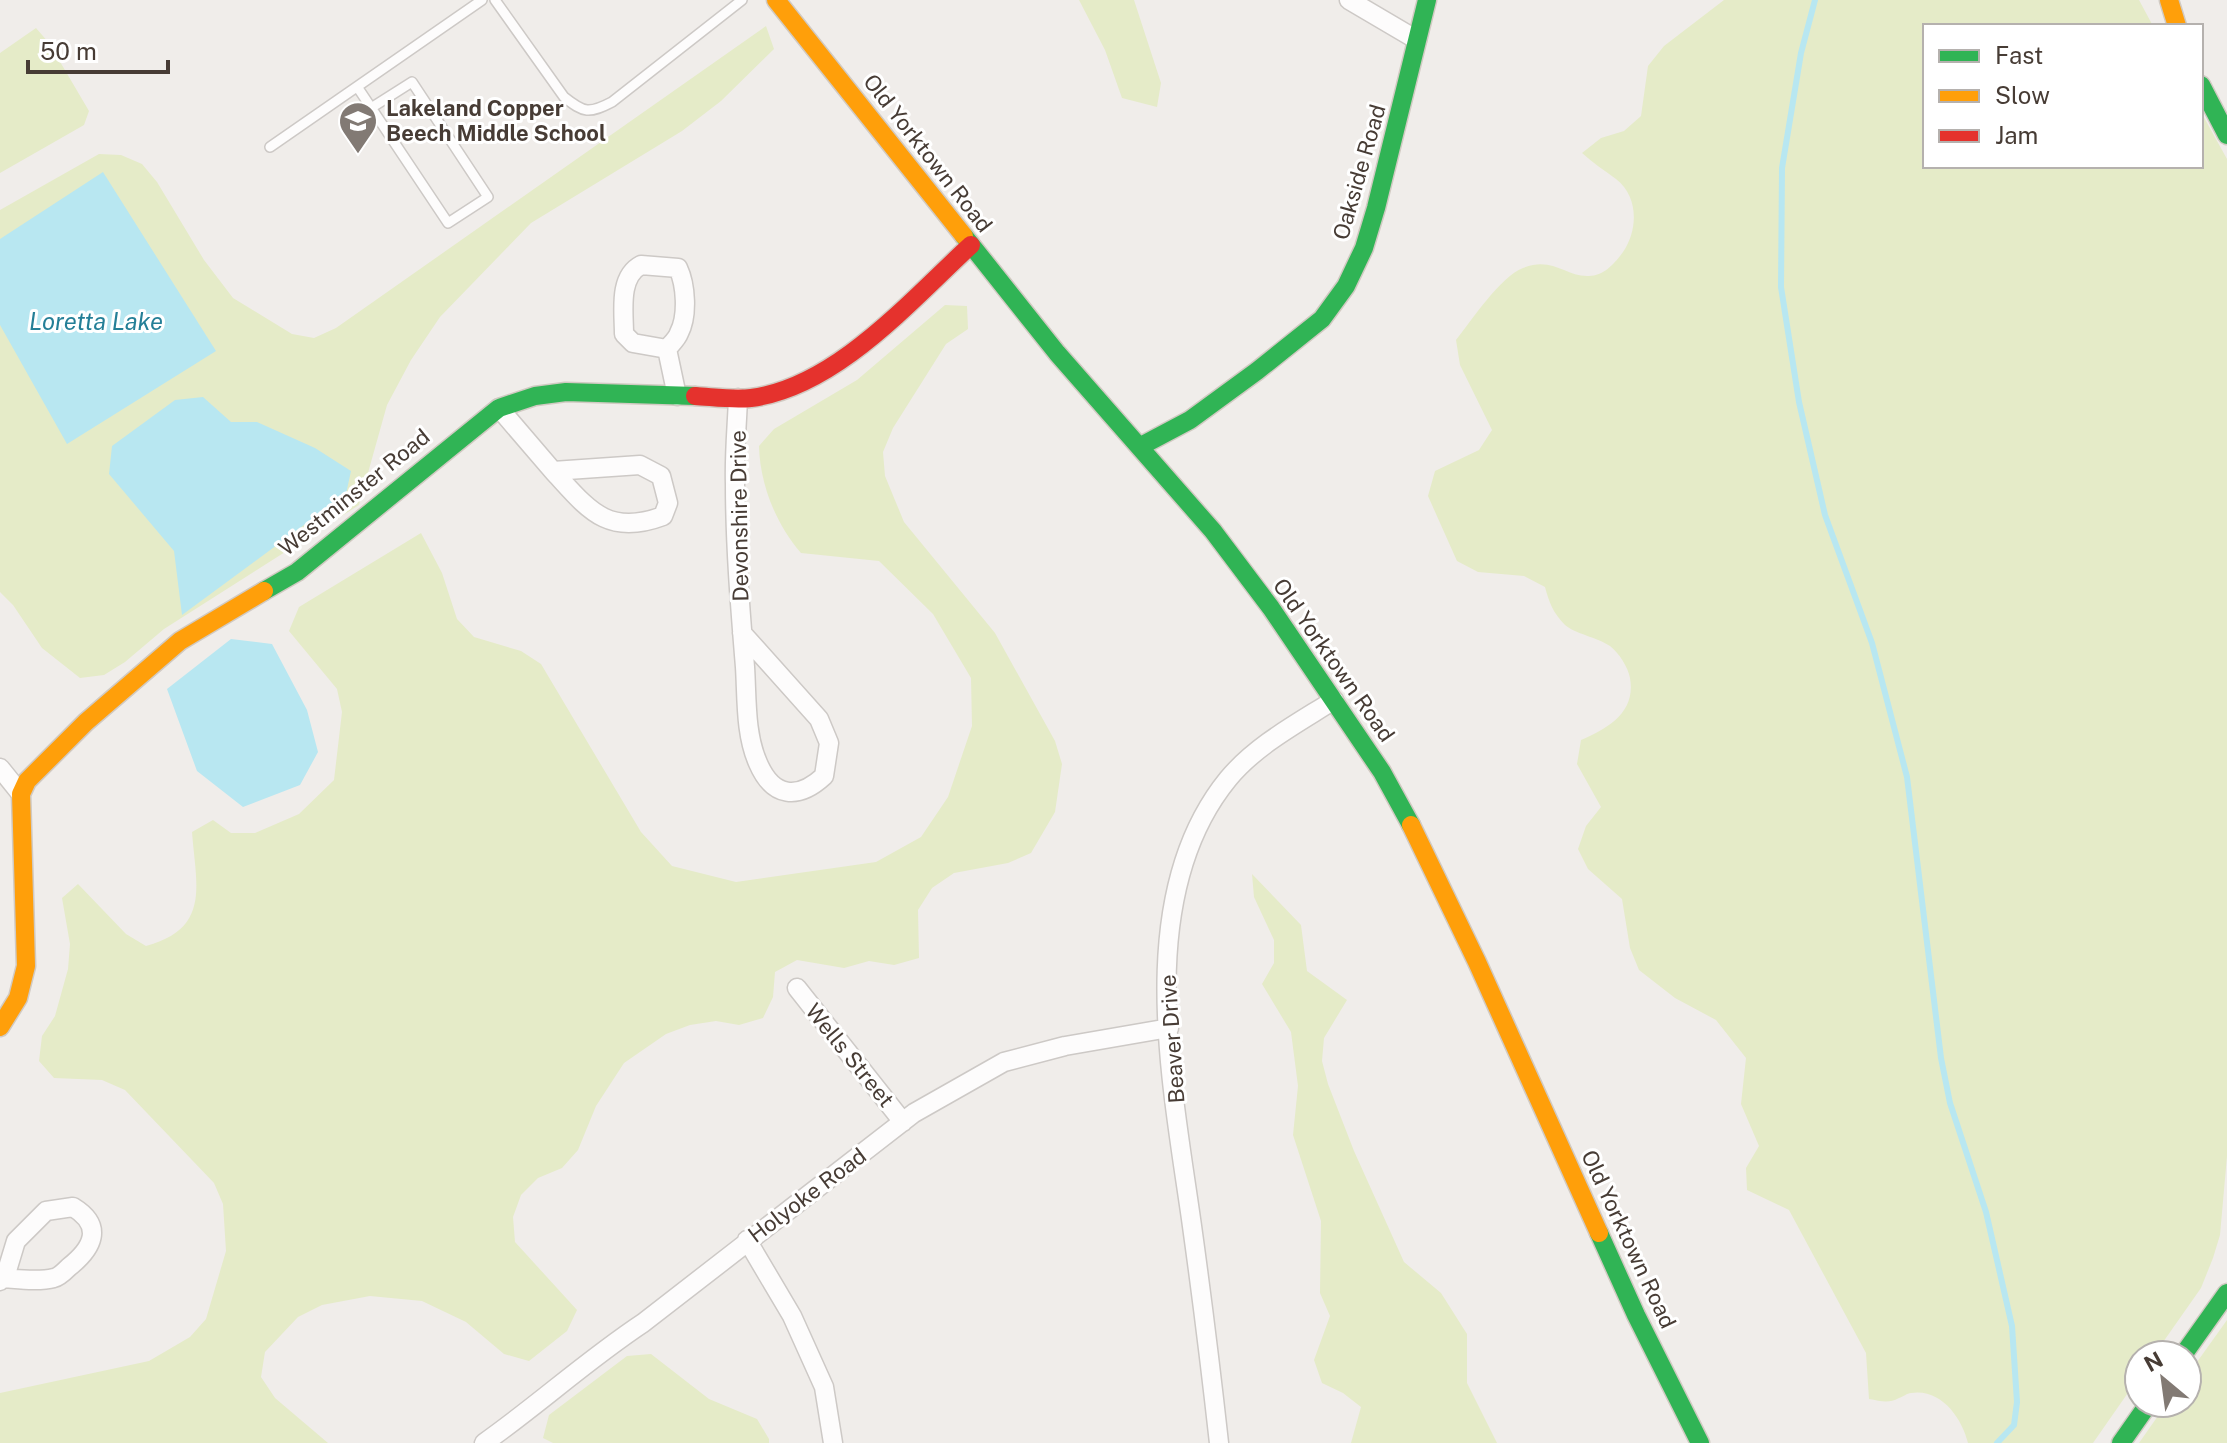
<svg xmlns="http://www.w3.org/2000/svg" width="2227" height="1443" viewBox="0 0 2227 1443" font-family="'Public Sans',sans-serif">
	<style>
		.green { fill: #e5ebc8 }
		.water { fill: #b8e7f1 }
		.lines { fill: none; stroke-linecap: round; stroke-linejoin: round }
		.stream { stroke: #b8e7f1; stroke-width: 6 }
		.lane-casing { stroke: #cdc9c6; stroke-width: 12 }
		.street-casing { stroke: #cdc9c6; stroke-width: 21 }
		.fast-casing { stroke: #d1cac2; stroke-width: 21 }
		.slow-casing { stroke: #d1cac2; stroke-width: 21 }
		.jam-casing { stroke: #d1cac2; stroke-width: 21 }
		.lane { stroke: #fdfcfc; stroke-width: 9 }
		.street { stroke: #fdfcfc; stroke-width: 18 }
		.fast { stroke: #30b455; stroke-width: 18 }
		.slow { stroke: #ff9f0a; stroke-width: 18 }
		.jam { stroke: #e5322d; stroke-width: 18 }
		.labels { text-anchor: middle; stroke-width: 6; stroke-linejoin: round; paint-order: stroke }
		.poi-label { font-size: 22px; font-weight: bold; fill: #473c35; stroke: #fff; text-anchor: start }
		.street-label { font-size: 22px; fill: #473c35; stroke: #fff }
		.water-label { font-size: 24px; font-style: italic; fill: #247f97; stroke: #fff }
	</style>
	<rect width="100%" height="100%" fill="#f0edea"/>
	<path class="green" d="M1079,0h55l27,83 -4,24 -35,-9 -17,-48z
		M1724,0h415l14,26h-228v140h276v-54l26,47v997l-7,79 -7,23 -12,30 -47,67h-15v22l-46,66h-125c-6,-25 -27,-55 -57,-50 -4,0 -8,4 -12,5 -11,6 -18,3 -30,1l-3,-46 -77,-143 -42,-20 -1,-22 13,-22 -18,-42 5,-46 -30,-38 -41,-22 -36,-28 -9,-22 -8,-49 -34,-30 -10,-20 8,-23 15,-19 -24,-43 4,-24c28,-12 55,-28 49,-62 -2,-11 -11,-25 -20,-32 -13,-9 -35,-12 -45,-21 -12,-12 -16,-23 -20,-38l-21,-11 -46,-4 -21,-11 -29,-65 7,-25 44,-21 13,-20 -32,-65 -4,-25c16,-20 44,-63 67,-72 30,-12 42,9 66,8 15,0 26,-13 34,-24 15,-22 16,-55 -7,-73 -12,-9 -23,-16 -34,-26l19,-15 23,-7 17,-15 7,-50 16,-20z
		M766,26l8,23 -53,52 -39,30 -151,92 -91,94 -29,43 -24,45 -28,100 -195,124 -39,33 -21,13 -24,3 -38,-30 -29,-43 -13,-13v-382l99,-56 22,1 21,9 15,18 47,78 29,38 59,36 22,4 22,-10z
		M36,28l13,15 40,68 -5,14 -84,48v-120z
		M945,305l22,1 1,23 -22,15 -53,84 -10,24 2,24 19,46 91,111 60,108 7,23 -7,48 -24,41 -23,10 -54,10 -22,15 -14,22 1,48 -25,7 -25,-4 -25,7 -47,-8 -22,12 -2,25 -10,21 -24,7 -23,-4 -26,4 -24,9 -42,29 -28,43 -18,44 -16,18 -24,10 -17,17 -8,22 2,25 62,68 -10,21 -38,30 -25,-7 -38,-32 -44,-21 -52,-5 -48,9 -24,12 -33,35 -4,25 14,21 53,45h-328v-50l149,-32 41,-24 16,-18 20,-68 -3,-47 -9,-21 -89,-93 -23,-10 -48,-2 -15,-17 3,-25 13,-20 13,-47 2,-25 -8,-46 16,-14 48,50 20,12c65,-18 50,-60 46,-114l21,-12 18,13h24l44,-19 35,-34 8,-68 -5,-23 -48,-58 10,-24 122,-74 21,40 15,46 17,18 47,14 20,13 100,168 31,34 64,16 140,-20 45,-25 27,-40 24,-71 -1,-48 -38,-64 -54,-53 -78,-8c-25,-29 -41,-68 -42,-107l15,-17 83,-49z
		M1252,874l49,51 6,46 40,29 -23,38 -2,23 6,23 26,67 50,111 37,31 26,41v49l30,60h-146l10,-36 -18,-14 -21,-10 -8,-23 16,-44 -10,-23 1,-72 -28,-86 5,-49 -7,-54 -29,-48 12,-21v-23l-20,-43z
		M2227,1320v123h-88l28,-40h20v-27z
		M651,1354l58,45 48,20 12,20v4h-216l-10,-5 6,-23 78,-59z"/>
	<path class="water" d="M103,172l113,179 -149,93 -67,-119v-86z
		M203,397l28,25h26l58,26 36,23 -5,23 -164,121 -8,-64 -65,-77 3,-28 63,-46z
		M231,639l41,5 35,66 11,42 -18,33 -57,22 -46,-36 -30,-82z"/>
	<g class="lines">
		<path class="stream" d="M1815,0l-14,53 -19,115 -1,119 18,115 26,113 47,128 35,134 34,281 9,45 36,109 26,114 5,76 -3,23 -17,18"/>
		<g class="lane-casing">
			<path id="lane" d="M495,0l69,97c20,16 25,17 48,5l130,-102
				M358,88l90,135 40,-26 -76,-115 -41,26
				M270,147l212,-147"/>
		</g>
		<g class="street-casing">
			<path id="street" d="M1349,0l68,40
				M641,265l37,3c8,17 10,48 1,65 -2,6 -8,11 -12,16l-34,-6 -9,-9c0,-22 -6,-57 17,-69z
				M667,349l10,47
				M738,398c-1,28 -4,57 -3,86 0,60 5,122 10,183 2,31 0,67 13,96 15,35 40,37 66,13l5,-33 -10,-24 -77,-86
				M499,408l54,63
				M640,465l21,11 7,27 -5,13c-56,21 -75,-7 -110,-45z
				M0,768l21,26
				M797,988l106,134
				M747,1240l45,76 32,71 9,56
				M0,1281l6,-7 10,-33 30,-30 27,-4c31,19 20,41 -4,60 -4,4 -10,10 -15,11 -16,4 -36,1 -52,0
				M484,1443c54,-38 103,-83 159,-120l271,-210 90,-51 61,-16 104,-18
				M1219,1443c-8,-72 -17,-145 -27,-217 -19,-138 -61,-328 36,-447 28,-34 70,-56 106,-79"/>
		</g>
		<g class="fast-casing">
			<path id="fast" d="M2201,85l26,50
				M964,236l93,117 156,178 58,77 111,164 29,53
				M1141,446l49,-26 67,-49 65,-52 24,-33 18,-38 12,-40 51,-208
				M264,591l33,-19 202,-164 36,-12 31,-4 129,4
				M1599,1233l37,82 64,128
				M2183,1355l44,-62
				M2121,1443l28,-40"/>
		</g>
		<g class="slow-casing">
			<path id="slow" d="M776,0l188,236
				M2169,0l8,26
				M1411,825l66,137 122,271
				M0,1027l18,-29 8,-32 -5,-172 6,-13 59,-59 94,-81 84,-50"/>
		</g>
		<g class="jam-casing">
			<path id="jam" d="M695,396c18,1 38,4 56,2 85,-11 159,-97 220,-153"/>
		</g>
		<use href="#lane" class="lane"/>
		<use href="#street" class="street"/>
		<use href="#fast" class="fast"/>
		<use href="#slow" class="slow"/>
		<use href="#jam" class="jam"/>
	</g>
	<defs>
		<g id="school-pin" transform="scale(2)"><path d="M0 17L-7.5 6A9.5 9.5 0 1 1 7.5 6Z" fill="#827a74" stroke="#fff"/><path d="M0-5L7-2L0 1L-7-2ZM-4 1L0 2.5L4 1V4Q0 6-4 4Z" fill="#fff"/></g>
	</defs>
	<g fill-rule="evenodd">
		<use href="#school-pin" x="358" y="121"/>
	</g>
	<g class="labels">
		<g class="poi-label">
			<text x="386" y="116">Lakeland Copper<tspan x="386" dy="25">Beech Middle School</tspan></text>
		</g>
		<g class="street-label">
			<text transform="translate(928 153) rotate(52)" y="8">Old Yorktown Road</text>
			<text transform="translate(1359 172) rotate(-74)" y="8">Oakside Road</text>
			<text transform="translate(354 492) rotate(-39)" y="8">Westminster Road</text>
			<text transform="translate(739 516) rotate(-91)" y="8">Devonshire Drive</text>
			<text transform="translate(1334 660) rotate(55)" y="8">Old Yorktown Road</text>
			<text transform="translate(1172 1039) rotate(-94)" y="8">Beaver Drive</text>
			<text transform="translate(850 1055) rotate(51)" y="8">Wells Street</text>
			<text transform="translate(807 1195) rotate(-37)" y="8">Holyoke Road</text>
			<text transform="translate(1629 1239) rotate(65)" y="8">Old Yorktown Road</text>
		</g>
		<g class="water-label">
			<text x="96" y="330">Loretta Lake</text>
		</g>
	</g>
	<rect x="1923" y="24" width="280" height="144" fill="#ffffff" stroke="#b5b1ae" stroke-width="2"/>
	<rect x="1939" y="50" width="40" height="12" fill="#30b455" stroke="#b5b1ae" stroke-width="2"/>
	<text x="1995" y="64" font-size="24" fill="#473c35">Fast</text>
	<rect x="1939" y="90" width="40" height="12" fill="#ff9f0a" stroke="#b5b1ae" stroke-width="2"/>
	<text x="1995" y="104" font-size="24" fill="#473c35">Slow</text>
	<rect x="1939" y="130" width="40" height="12" fill="#e5322d" stroke="#b5b1ae" stroke-width="2"/>
	<text x="1995" y="144" font-size="24" fill="#473c35">Jam</text>
	<g transform="translate(2163 1379) rotate(331)"><circle r="38" fill="#ffffff" stroke="#b5b1ae" stroke-width="2"/>
	<path d="M0-6L14 30L0 20L-14 30Z" fill="#827a74"/>
	<text y="-12" font-size="22" font-weight="bold" text-anchor="middle" fill="#473c35">N</text>
	</g>
	<path d="M28 60v12h140v-12" fill="none" stroke="#473c35" stroke-width="4"/>
	<text x="40" y="60" font-size="24" fill="#473c35" stroke="#ffffff" stroke-width="6" paint-order="stroke">50 m</text>
</svg>
